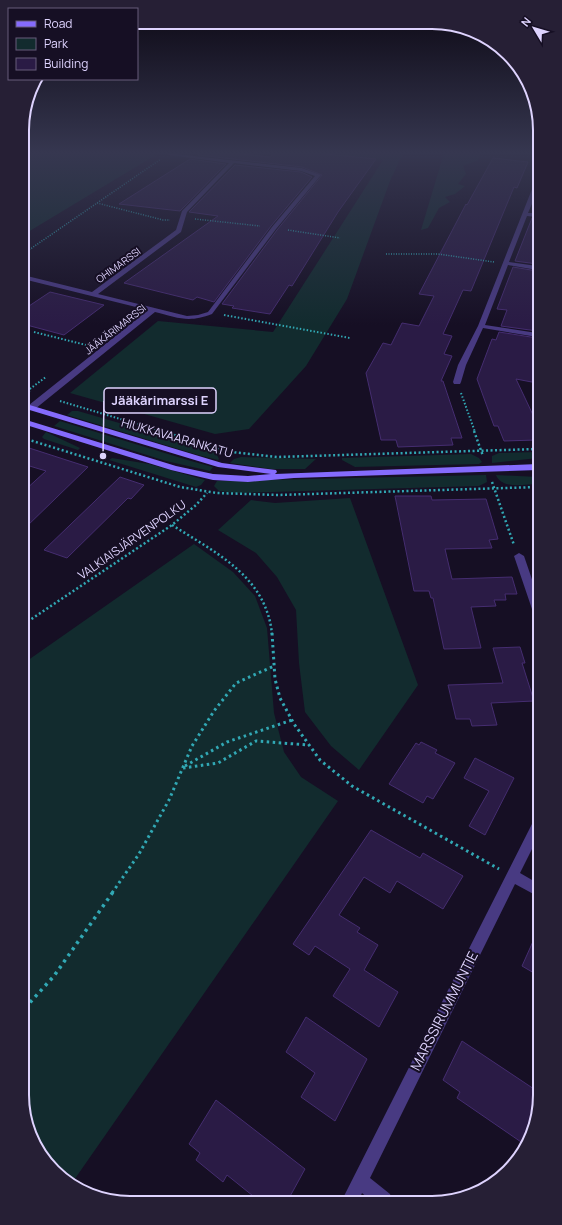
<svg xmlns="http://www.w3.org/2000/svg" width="562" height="1225" viewBox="0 0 562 1225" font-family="Manrope,sans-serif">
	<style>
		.green { fill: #122b2e }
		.building { fill: #2a1b45; stroke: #452d70 }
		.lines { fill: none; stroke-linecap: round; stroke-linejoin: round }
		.path-far4 { stroke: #31a8b4; stroke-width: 1.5; stroke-dasharray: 1 1.5; stroke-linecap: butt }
		.path-far3 { stroke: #31a8b4; stroke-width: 2; stroke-dasharray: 1.5 2; stroke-linecap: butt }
		.path-far2 { stroke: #31a8b4; stroke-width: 2.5; stroke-dasharray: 2 2.5; stroke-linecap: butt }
		.path-far1 { stroke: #31a8b4; stroke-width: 3; stroke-dasharray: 2.5 3.5; stroke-linecap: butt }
		.path { stroke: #31a8b4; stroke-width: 3.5; stroke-dasharray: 3 4.5; stroke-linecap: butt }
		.street { fill: #483a82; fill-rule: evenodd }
		.secondary { fill: #856bfd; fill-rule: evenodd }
		.labels { text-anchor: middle; stroke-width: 4; stroke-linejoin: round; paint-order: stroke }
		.far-street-label { font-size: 10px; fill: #ded3fe; stroke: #160f24 }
		.street-label { font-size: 12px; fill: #ded3fe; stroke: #160f24 }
		.near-street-label { font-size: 14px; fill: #ded3fe; stroke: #160f24 }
		.rim { fill: none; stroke: #ded3fe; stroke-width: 2 }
		.leader { fill: none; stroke: #ded3fe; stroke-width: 1.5 }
		.callout-dot { fill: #ded3fe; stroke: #160f24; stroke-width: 1.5 }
		.callout { fill: #160f24; stroke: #ded3fe; stroke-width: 1.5 }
		.callout-label { font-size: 13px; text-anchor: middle; font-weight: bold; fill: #ded3fe }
	</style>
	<rect width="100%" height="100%" fill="#160f24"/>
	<path class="green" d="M22,153h137l-136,82z
		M326,153h77l-13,28 -43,118 -41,67 -57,63 -34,5 -145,-41 88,-72 115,11 110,-172z
		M444,153h37l-3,7 -15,6 3,8 -8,10 7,2 -10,8 -10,3 5,5 -11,6 -11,20 -7,2z
		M72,411h6l134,39 4,3 3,6 -1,1 -20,-5 -131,-40z
		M60,421l131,40 22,6 -3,4 -44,-10 -112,-35z
		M46,432l34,16 -2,2 -34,-11 -2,-2z
		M537,452l1,6 -46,5v-7l7,-3z
		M471,454l8,4 3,4 -3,2 -124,3 -13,-7v-2z
		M241,457l75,2 -11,10h-34l-41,-6 4,-4z
		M112,458l37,6 56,16 -4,5 -5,2 -87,-27z
		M486,475l1,7 -8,4 -243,7 -17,-2 -5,-5 3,-5z
		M496,475l42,2v7c-13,0 -36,6 -42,-9z
		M350,498l68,187 -59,85 -28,-24 -26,-34 -6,-49 -3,-53 -19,-33 -21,-24 -38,-23 33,-30 24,3z
		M194,544l39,28 22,24 12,32 7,85 10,39 17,25 37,24 -266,382 -13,-7 -33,-53 -2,-460z"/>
	<path class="building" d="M200,153h33l37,4 4,-4h42l60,6 -38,53 -46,74 -3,-1 -19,29 -38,-6 2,-2 -12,-2 55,-74 45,-55 -20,-8 -104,-12z
		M493,158l35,4 -11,26 -3,-1 -43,104 -8,-1 -20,44 9,2 -8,18 8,2 -11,25h2l19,57h-11l2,7 -55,2 -2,-7h-15l-15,-67 17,-30 8,2 11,-22 17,3 15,-30 -15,-2 47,-90 1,1z
		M190,159l36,5 -46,47 -61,-7z
		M235,165l66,7 11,5 -41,49 -57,76 -17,-5 -4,3 -69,-17 94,-67 -29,-4z
		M532,218h5v46l-22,-3z
		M513,267l24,4v60l-36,-5 6,-16 -10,-1z
		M50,292l54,13 -40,30 -41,-11v-14z
		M499,332l38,6v45l-21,-4 17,36h4v25l-33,1 -6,-15h-4l-17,-47 15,-40 4,1z
		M23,446l65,21 -64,62v-38l22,-20 -23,-7z
		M120,477l24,8 -13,14 -3,-1 -61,60 -23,-8z
		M395,496h36l1,4 54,-1 12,40 -9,1 3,8 -47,1 7,30 60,-2 5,17h-12l1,6h-12l2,6 -25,1 10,41 -37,1 -11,-51h-2l-2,-7h-15z
		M520,647l5,16h-3l12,38 -43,2 6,22 -25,1 -2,-7h-14l-8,-34 55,-2 -10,-35z
		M421,742l16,8 -2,3 20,10 -22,36 -6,-3 -4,7 -34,-19 27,-41 3,2z
		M475,758l39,20 -29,57 -16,-9 20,-35 -25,-13z
		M371,830l49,28 3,-5 40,23 -20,33 -46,-28 -7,12 -26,-16 -25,38 21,13 -3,4 21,13 -14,25 34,22 -19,35 -46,-31 17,-27 -35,-23 -6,9 -16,-11z
		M539,928v48l-17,-10z
		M306,1017l61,42 -32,62 -34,-24 14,-24 -29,-21z
		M462,1041l78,52 -2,15 -14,36 -67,-46 3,-6 -17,-12z
		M216,1100l89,69 -17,31h-30l-31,-25 -4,7 -27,-22 4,-7 -11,-9z"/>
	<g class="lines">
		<path class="path-far4" d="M97,203l66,17h7
			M195,219l65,7
			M288,230l52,8
			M23,254l138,-95
			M386,254h52l56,8"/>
		<path class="path-far3" d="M224,315l126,23
			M34,332l52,13
			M23,390l7,2
			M27,391l19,-14
			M461,393l14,39
			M60,401l104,31"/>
		<path class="path-far2" d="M161,431l70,21 46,5 260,-8
			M474,431l9,25
			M23,438l157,49 37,6 61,2 260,-8
			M492,482l22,63
			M172,525c44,28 94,51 100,109
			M24,624l148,-99 24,-20 11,-12"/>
		<path class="path-far1" d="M272,633l3,46 5,19 14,26 26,36 32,26 147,83
			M185,766l42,-24 65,-22
			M183,768l35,-5 38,-22 52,4
			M112,893l27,-39 30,-54 23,-54 22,-35 22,-28 38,-17"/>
		<path class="path" d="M25,1008l29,-32 59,-84"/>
		<path class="street" d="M167,153l135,15 19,7 -45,54 -64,85c-23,9 -34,4 -57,-2l-120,97h-6v-4l119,-95 -125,-31v-4l69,17 84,-62 6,-19 47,-48 -60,-8zM234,163l67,8 14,5 -43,51 -64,85 -10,3 -11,1 -89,-22 83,-62 6,-20z
			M537,183v9l-9,21h9v4l-10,-1 -18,46 28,4v4l-29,-5 -23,60 52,8v4l-54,-9 -17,37 -5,17 -1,2h-6l-1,-2 5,-17 20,-39 56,-142z
			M519,553l5,3 14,41v19l-5,-4 -19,-56z
			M539,817v18l-19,38 19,11v13l-24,-13 -145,294 20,16 2,6h-22l-8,-7 -3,7h-17l193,-382z"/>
		<path class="secondary" d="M23,403l199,60 54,7 1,2 -2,2 263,-10v6l-244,8 -46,4 -35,-2 -42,-10 -148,-46v-5l153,47 37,8 35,2 23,-2 -53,-7 -195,-59z"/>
	</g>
	<linearGradient id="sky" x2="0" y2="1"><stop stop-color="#0c0814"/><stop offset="0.47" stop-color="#363750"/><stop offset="1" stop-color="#363750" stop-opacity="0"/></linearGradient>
	<rect width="562" height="325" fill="url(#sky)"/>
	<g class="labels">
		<g class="far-street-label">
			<text transform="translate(118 265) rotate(-36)" y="4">OHIMARSSI</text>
			<text transform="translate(115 329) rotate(-38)" y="4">JÄÄKÄRIMARSSI</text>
		</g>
		<g class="street-label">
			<text transform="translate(177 438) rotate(16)" y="4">HIUKKAVAARANKATU</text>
			<text transform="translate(132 540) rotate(-35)" y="4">VALKIAISJÄRVENPOLKU</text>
		</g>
		<g class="near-street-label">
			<text transform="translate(444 1011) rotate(-63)" y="5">MARSSIRUMMUNTIE</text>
		</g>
	</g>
	<path d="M0 0H562V1225H0ZM130 29H432A101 101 0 0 1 533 130V1095A101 101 0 0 1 432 1196H130A101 101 0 0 1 29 1095V130A101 101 0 0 1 130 29Z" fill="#261f35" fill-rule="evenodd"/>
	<path class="rim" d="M130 29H432A101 101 0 0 1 533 130V1095A101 101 0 0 1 432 1196H130A101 101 0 0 1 29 1095V130A101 101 0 0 1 130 29Z"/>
	<path class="leader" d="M103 456L104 401"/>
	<circle class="callout-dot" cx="103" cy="456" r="4"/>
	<rect class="callout" x="104" y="388" width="112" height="25" rx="4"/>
	<g class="callout-label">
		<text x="160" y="405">Jääkärimarssi E</text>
	</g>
	<rect x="8" y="8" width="130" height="72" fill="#160f24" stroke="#665d7b"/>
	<rect x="16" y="21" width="20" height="6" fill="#856bfd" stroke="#665d7b"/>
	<text x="44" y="28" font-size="12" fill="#ded3fe">Road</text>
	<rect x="16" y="38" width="20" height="12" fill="#122b2e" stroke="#665d7b"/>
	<text x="44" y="48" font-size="12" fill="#ded3fe">Park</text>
	<rect x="16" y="58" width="20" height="12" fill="#2a1b45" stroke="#665d7b"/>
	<text x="44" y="68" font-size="12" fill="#ded3fe">Building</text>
	<g transform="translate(534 28) rotate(308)" stroke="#160f24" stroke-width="3" paint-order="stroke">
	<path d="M0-3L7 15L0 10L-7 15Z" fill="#ded3fe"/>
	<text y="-6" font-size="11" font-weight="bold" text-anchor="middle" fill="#ded3fe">N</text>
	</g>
</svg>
